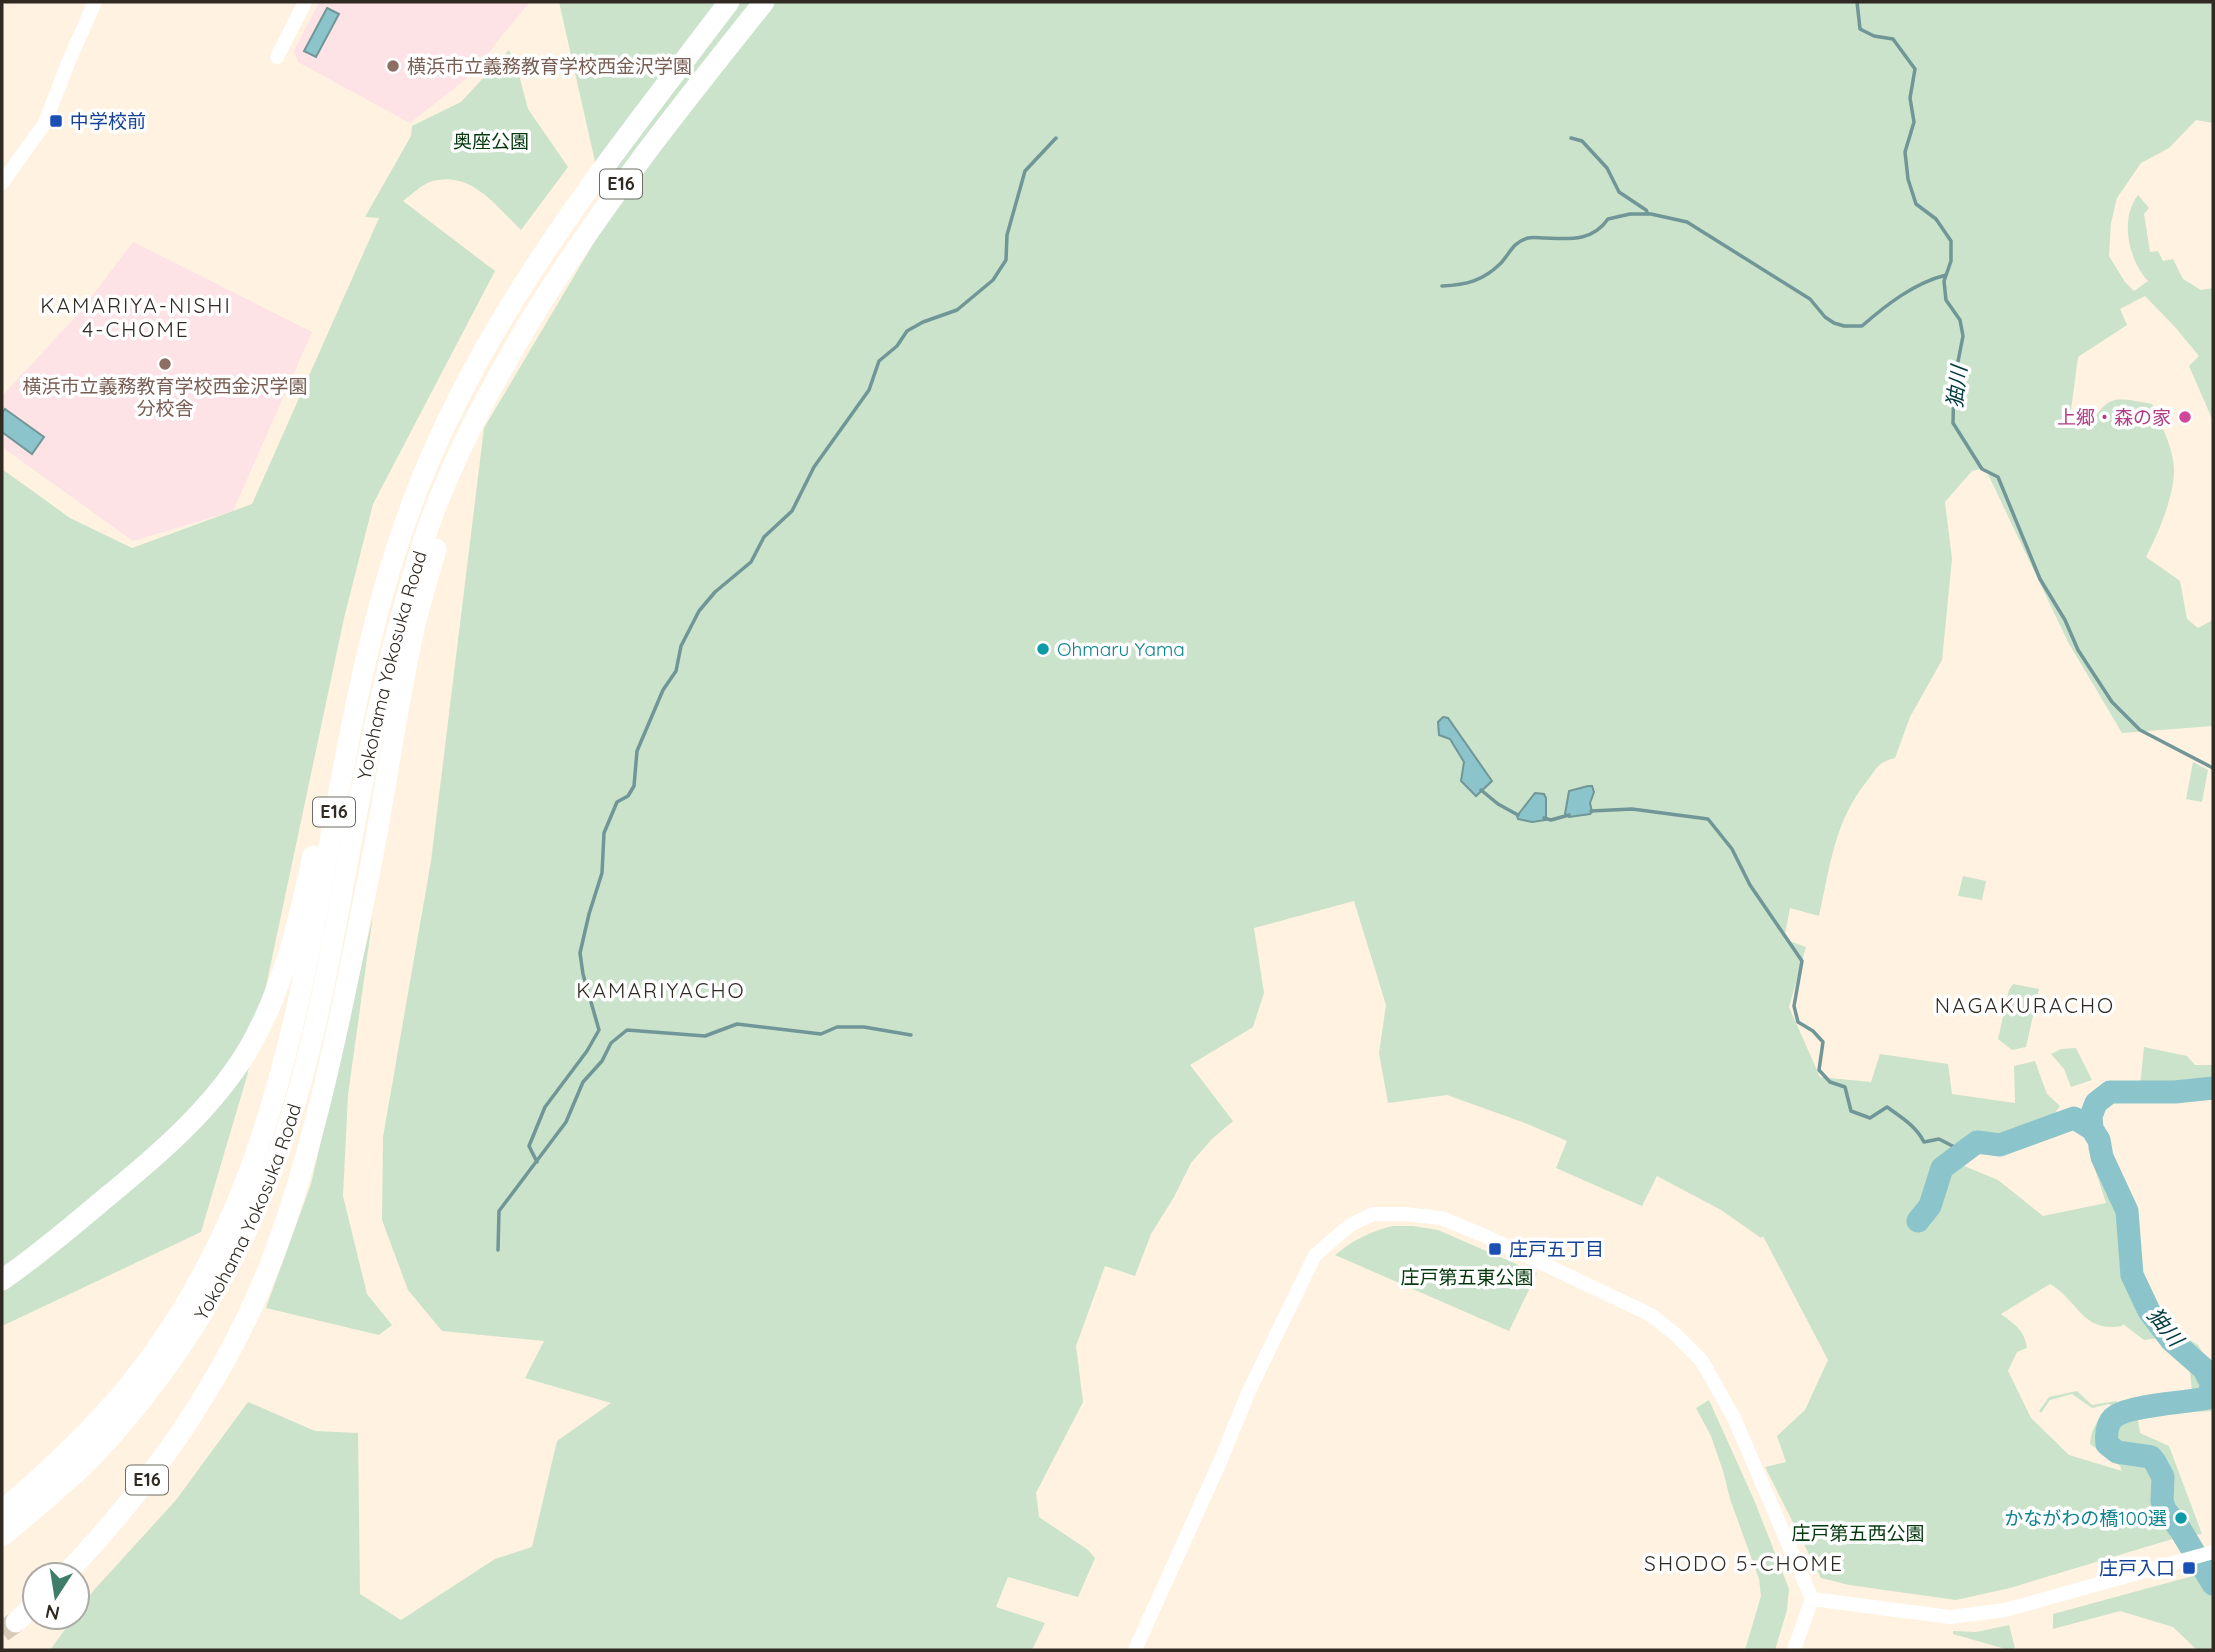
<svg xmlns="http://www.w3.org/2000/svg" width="2215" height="1652" viewBox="0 0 2215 1652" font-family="Quicksand,'Noto Sans JP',sans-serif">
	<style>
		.education { fill: #fde2e6 }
		.green { fill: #cae3ca; fill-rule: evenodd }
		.water { fill: #8bc4ca; stroke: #709698; stroke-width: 2 }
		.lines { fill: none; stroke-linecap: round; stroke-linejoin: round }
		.stream { stroke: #709698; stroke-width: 3.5 }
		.river { stroke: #8bc4ca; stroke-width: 23 }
		.highway-tunnel { stroke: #d6caba; stroke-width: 21; stroke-dasharray: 21 10; stroke-linecap: butt }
		.minor { stroke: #fff; stroke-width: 14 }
		.highway { stroke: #fff; stroke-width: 21 }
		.education-dot { fill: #8d6e63; stroke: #fff; stroke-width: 2.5 }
		.transit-dot { fill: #1a4fb4; stroke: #fff; stroke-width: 2.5 }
		.hotel-dot { fill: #d1479c; stroke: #fff; stroke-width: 2.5 }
		.culture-dot { fill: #0f9aa8; stroke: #fff; stroke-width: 2.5 }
		.labels { text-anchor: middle; stroke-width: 7; stroke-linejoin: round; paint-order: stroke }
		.shield { fill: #fff; stroke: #6e6a64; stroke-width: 2 }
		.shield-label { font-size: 18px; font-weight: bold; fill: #302a22 }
		.education-label { font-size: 19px; fill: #785e54; stroke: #fff; text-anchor: start }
		.transit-label { font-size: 19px; fill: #164399; stroke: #fff; text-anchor: start }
		.park-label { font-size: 19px; fill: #02380b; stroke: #fff }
		.hotel-label { font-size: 19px; fill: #b23c85; stroke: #fff; text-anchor: end }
		.culture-label { font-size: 19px; fill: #0d838f; stroke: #fff; text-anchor: start }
		.street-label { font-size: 19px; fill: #302a22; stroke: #fff }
		.neighbourhood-label { font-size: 21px; letter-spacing: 2px; fill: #302a22; stroke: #fff }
		.water-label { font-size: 21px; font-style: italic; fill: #00393e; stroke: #fff }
	</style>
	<rect width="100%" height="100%" fill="#fff2e0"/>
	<path class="education" d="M319,2h211l-35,42 -19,27 -66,52 -112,-61 -4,-11z
		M133,242l179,90 -79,179 -100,30 -131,-94v-51l79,-85z"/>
	<path class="green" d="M559,2h1654v121l-17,-3 -27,28 -28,15 -24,35 -6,25 -2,33 16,26 9,9 14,-10c-19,-20 -29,-62 -10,-86l11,13 -5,6 6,38 8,-1 5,10 10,-2 10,20 18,11 12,-2v133l-24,-55 10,-10 -24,-29 -30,-31 -25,13 7,16 -49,32 -8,61 18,12c19,-36 25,-33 64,-26 8,18 22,45 22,66 0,27 -16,64 -28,87l34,24 7,38 11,9 15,-8v106l-91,7 -54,-91 -83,-174 -13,3 -27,31 7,57 -10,101 -32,57 -15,41c-17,4 -18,10 -28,23 -33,41 -37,86 -48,135l-29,-8 -6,31 22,8 -17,60 31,70 51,5 9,-28 68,10 4,30 63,9 -1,-37 21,-5 12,33 13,12 -10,14 -50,20 -22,-4 -21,15v12l41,17 45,36 63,-13 -18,-55 9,-3 1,14 11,17 12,35 9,10 15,74 7,15 17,17 29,18 15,25v41l-42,2 -33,7 2,13 29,13 33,88 -23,3 -169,51 -54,12 -107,-15 -28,-7 -56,-111 21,-5 -9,-26 28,-26 23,-50 -65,-124 -2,2 -40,-28 -64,-34 -15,30 -86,-38 11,-27 -42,-18 -78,-28 -59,8 -9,-50 7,-48 -32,-104 -100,27 10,65 -11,34 -63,38 43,56 -21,18 -21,24 -17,34 -23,37 -16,42 -30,-10 -29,80 7,56 -47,91 3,24 49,33 7,8 -17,39 -70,-20 -12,30 49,16 -13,27h-982l24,-33h3v-4l17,-23 82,-90 72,-98 67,29 43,2 2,161 41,26 94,-61 37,-12 25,-106 54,-38 -86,-25 19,-37 -102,-10 -34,-41 -26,-70 1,-83 48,-276 53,-433 124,-209zM1448,718l44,63 -28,-14 1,-4 -15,-24zM2050,1284c29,17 32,49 72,42l1,-2 21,16 15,-2 31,34 2,20 -6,8 -18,-2 -50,7 -1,-4 -25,4 -15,-14 -28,6 -10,14 2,2 9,-13 22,-6 20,14 17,-4 4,2c-13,10 -22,21 -23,38l30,22 2,5 -53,-16 -38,-37 -23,-47 9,-19 10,-4c-3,-19 -12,-23 -26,-34z
		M509,50l9,21 10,38 40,58 -47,63c-26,-25 -51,-61 -91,-48 -9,3 -19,13 -27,19l92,70 -122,233 -29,114 -97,458 -46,156 -199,94v-857l68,49 62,30 120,-44 127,-286 -14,-1 46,-81 1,-10 49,-24z
		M2193,762l15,8 -6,32 -16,-3z
		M1963,876l23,5 -4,19 -24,-4z
		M373,915l-25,180 -5,101 24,98 25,31 -13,10 -113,-27 45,-124z
		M2013,984l26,5 -13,58 -14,3 -14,-11 11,-49z
		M2144,1047l43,9 8,9h18v14l-4,4 -69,3z
		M2076,1048l16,32 -21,7 -7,-18 -13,-15 10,-5z
		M1392,1226h21l25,4 99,43 -28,58 -174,-76c18,-15 35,-23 57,-29z
		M1709,1400l46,102 34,87 -2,21 -12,40h-30l16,-54 -2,-17 -29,-80 -7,-28 -12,-35 -15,-28z
		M2200,1574l13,23v53h-16l-24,-23 -53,-16 -67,18v-15z
		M2009,1625l6,23 -6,2 -56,-16v-3l23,1z"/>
	<path class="water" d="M327,8l12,6 -23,43 -12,-6z
		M5,409l39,28 -12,17 -30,-22v-19z
		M1443,717l5,1 44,63 -16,15 -15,-15 3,-19 -14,-23 -11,-4 -1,-13z
		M1588,786h4l2,6 -4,11 2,9 -2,2 -21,3 -4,-3 4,-23z
		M1535,793l9,1 2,4v22l-14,2 -14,-3 -1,-3z"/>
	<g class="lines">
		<path class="stream" d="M1857,2l3,27 14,7 19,3 22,30 -5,29 4,24 -9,30 3,27 8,25 20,15 15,22v20l-7,20 2,19 14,20 3,16 -9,46 -1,41 29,46 16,8 42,102 25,41 13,30 34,52 28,28 73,38
			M1571,138l11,3 25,27 12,24 27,18 2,4
			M1442,286c24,-1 41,-5 59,-23 9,-10 12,-21 27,-25 5,-1 12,0 17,0 24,1 47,4 63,-19l22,-5h21l36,8 123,77 15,18 9,6 10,3h18c24,-21 52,-43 84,-51
			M1481,790l17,14 20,11
			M1591,811l41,-2 76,10 24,30 18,36 52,76 -8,45 4,16 15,9 10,11 -4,28 11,12 15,5 6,24 19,7 17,-11c14,10 29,19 37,35l15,-3 25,13
			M1544,818l7,2 18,-5
			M537,1162l-8,-16 16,-39 42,-56 12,-21 -16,-56 -3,-21 9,-39 13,-41 2,-40 13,-31 11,-6 6,-10 3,-35 26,-61 13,-19 5,-25 18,-35 16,-19 36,-30 13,-25 28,-26 22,-44 55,-77 10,-29 18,-15 10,-15 16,-9 34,-12 36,-30 13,-20 1,-25 18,-64 31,-33
			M498,1250l1,-39 67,-89 17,-40 19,-21 9,-18 16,-13 78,6 32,-12 84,10 16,-7h27l47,8"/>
		<path class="river" d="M2213,1088l-38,4h-65l-14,11 -5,13 1,13 7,11 3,17 25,54 5,64 17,36 22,29 33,29 8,16 -5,13c-21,5 -81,7 -94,20 -7,7 -7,17 -6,26l10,8 34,5 4,5 8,15 -1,24 3,9 15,19 33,55
			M1918,1221l12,-15 12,-38 35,-26 23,3 74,-27 18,11"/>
		<path class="highway-tunnel" d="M2,1632l14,-10"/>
		<path class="minor" d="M277,57l28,-55
			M2,183l43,-60 23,-60 27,-61
			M1812,1599l138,18 55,-7 208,-58
			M1135,1650l85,-188 28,-69 67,-138 35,-30 23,-11h32l36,4 42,17 168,80 25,20 26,26 32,57 78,181 -18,51"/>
		<g class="highway">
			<path d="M2,1280c35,-24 67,-51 100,-79 54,-44 111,-92 147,-153 34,-59 50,-126 64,-192"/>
			<path d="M2,1511c39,-34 77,-68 111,-107 60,-68 107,-152 138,-237 79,-216 81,-451 162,-666 70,-187 197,-342 316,-499"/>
			<path id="s1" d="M2,1536c31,-26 64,-52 92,-81 87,-92 152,-203 192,-323 32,-97 48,-199 67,-300 20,-103 42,-207 76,-307 26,-72 62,-139 101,-204 70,-114 151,-215 234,-319"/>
			<path d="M65,1575c86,-90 159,-194 205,-310 38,-99 61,-203 82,-306 9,-44 18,-88 26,-132 12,-67 22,-136 37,-203 6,-25 14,-50 21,-75"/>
			<path d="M16,1622l19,-18"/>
		</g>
	</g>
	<g class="education-dot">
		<circle cx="393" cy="66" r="7"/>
		<circle cx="165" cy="364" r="7"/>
	</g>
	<g class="transit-dot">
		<rect x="49" y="114" width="14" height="14" rx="3.5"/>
		<rect x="1488" y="1242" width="14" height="14" rx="3.5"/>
		<rect x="2182" y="1561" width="14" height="14" rx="3.5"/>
	</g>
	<circle class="hotel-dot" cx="2185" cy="417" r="7"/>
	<g class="culture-dot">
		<circle cx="1043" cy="649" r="7"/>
		<circle cx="2181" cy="1518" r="7"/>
	</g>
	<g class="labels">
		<g class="shield">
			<rect x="600" y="169.5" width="42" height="29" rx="5"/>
			<rect x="313" y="797.5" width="42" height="29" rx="5"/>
			<rect x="126" y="1465.5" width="42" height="29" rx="5"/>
		</g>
		<g class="shield-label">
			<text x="621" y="190">E16</text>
			<text x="334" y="818">E16</text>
			<text x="147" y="1486">E16</text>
		</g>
		<g class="education-label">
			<text x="407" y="73">横浜市立義務教育学校西金沢学園</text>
			<text x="165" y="393" text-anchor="middle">横浜市立義務教育学校西金沢学園<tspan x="165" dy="22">分校舎</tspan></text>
		</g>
		<g class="transit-label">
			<text x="70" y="128">中学校前</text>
			<text x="1509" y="1256">庄戸五丁目</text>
			<text x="2175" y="1575" text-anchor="end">庄戸入口</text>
		</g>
		<g class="park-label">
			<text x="491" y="148">奥座公園</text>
			<text x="1467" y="1284">庄戸第五東公園</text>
			<text x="1858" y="1540">庄戸第五西公園</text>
		</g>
		<g class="hotel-label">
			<text x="2171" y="424">上郷・森の家</text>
		</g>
		<g class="culture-label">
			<text x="1057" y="656">Ohmaru Yama</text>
			<text x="2167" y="1525" text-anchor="end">かながわの橋100選</text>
		</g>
		<g class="street-label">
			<text dy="7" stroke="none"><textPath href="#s1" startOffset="980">Yokohama Yokosuka Road</textPath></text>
			<text dy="7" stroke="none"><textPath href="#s1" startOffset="413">Yokohama Yokosuka Road</textPath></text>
		</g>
		<g class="neighbourhood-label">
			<text x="136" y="313">KAMARIYA-NISHI<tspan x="136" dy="24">4-CHOME</tspan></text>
			<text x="661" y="998">KAMARIYACHO</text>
			<text x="2025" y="1013">NAGAKURACHO</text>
			<text x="1744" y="1571">SHODO 5-CHOME</text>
		</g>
		<g class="water-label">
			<text transform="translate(1957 387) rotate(-83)" y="7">㹨川</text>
			<text transform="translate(2165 1327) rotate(51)" y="7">㹨川</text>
		</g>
	</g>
	<rect width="2215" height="1652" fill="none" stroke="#302a22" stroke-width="7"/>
	<g transform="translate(56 1596) rotate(192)"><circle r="33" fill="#ffffff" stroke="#acaaa7" stroke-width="2"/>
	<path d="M0-5L12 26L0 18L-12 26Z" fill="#3f7d6a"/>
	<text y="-10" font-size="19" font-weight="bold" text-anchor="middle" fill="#302a22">N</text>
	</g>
</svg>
